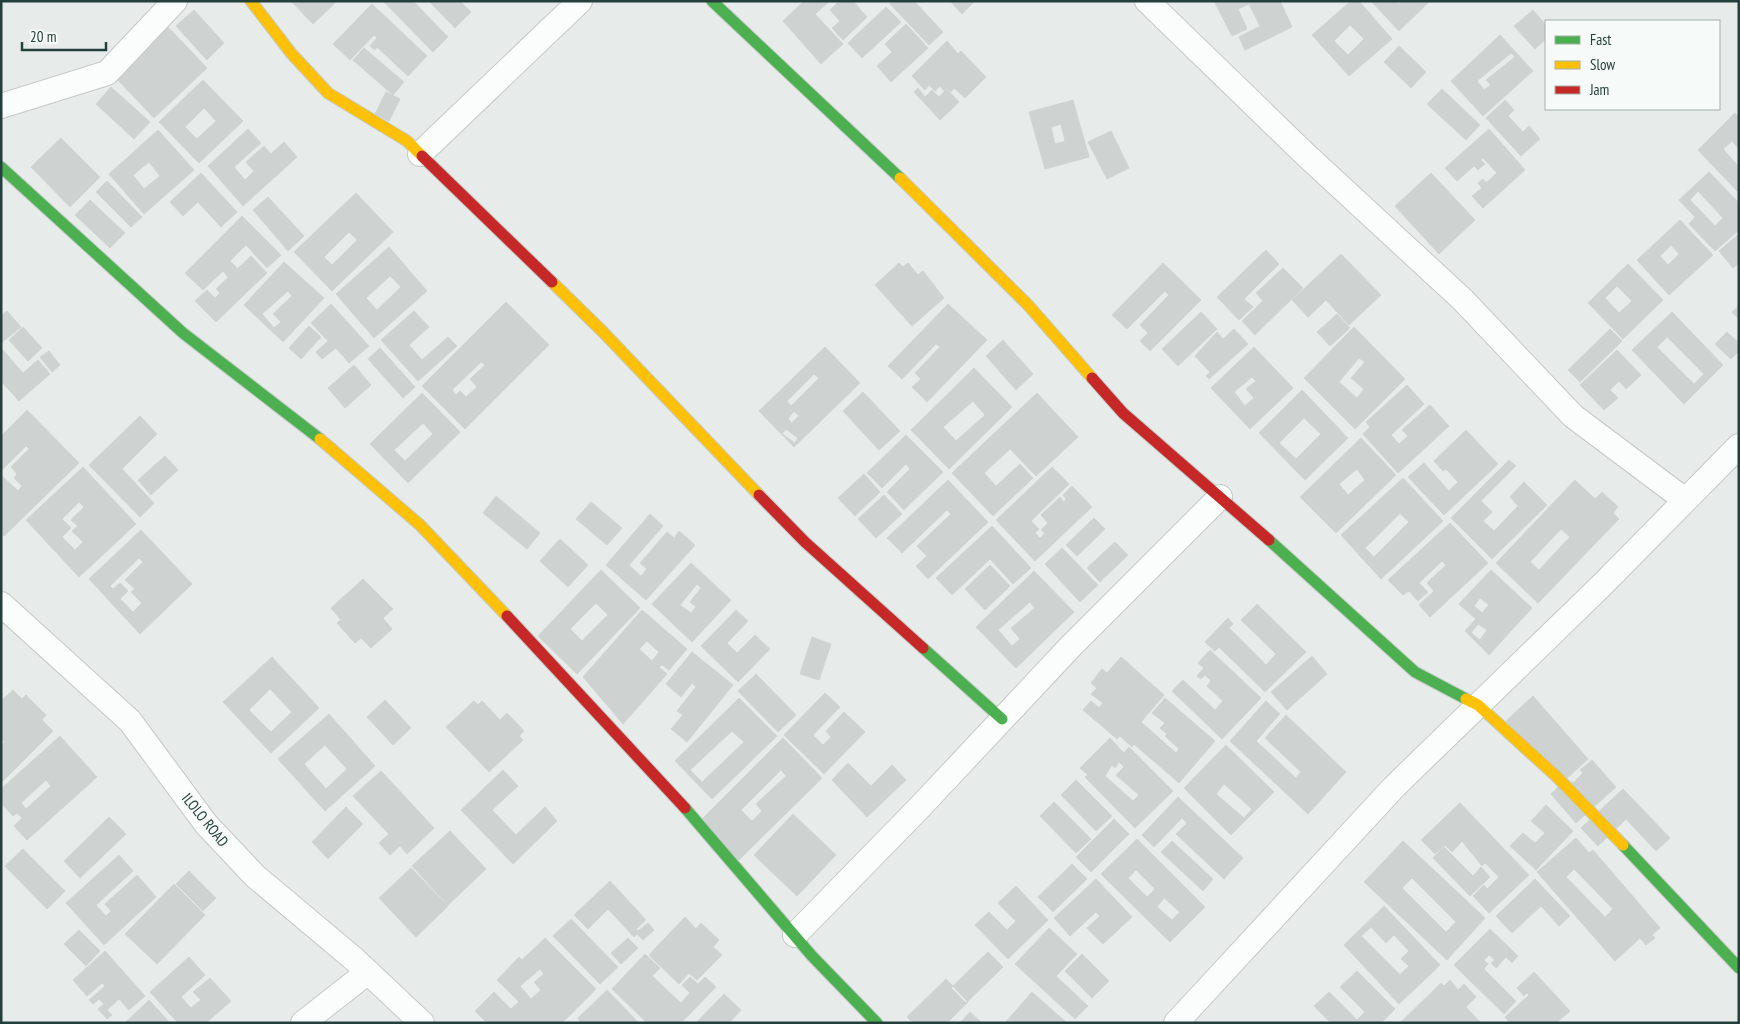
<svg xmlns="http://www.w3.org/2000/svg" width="1740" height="1024" viewBox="0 0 1740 1024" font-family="'PT Sans Narrow',sans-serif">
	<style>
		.building { fill: #ced3d1; stroke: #d0d5d3; fill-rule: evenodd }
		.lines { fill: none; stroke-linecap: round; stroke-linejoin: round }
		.street-casing { stroke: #c4c9c7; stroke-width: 26 }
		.fast-casing { stroke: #c2cac7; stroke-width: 13 }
		.slow-casing { stroke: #c2cac7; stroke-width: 13 }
		.jam-casing { stroke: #c2cac7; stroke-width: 13 }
		.street { stroke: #fbfcfc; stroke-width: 24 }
		.fast { stroke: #4caf50; stroke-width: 11 }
		.slow { stroke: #ffc107; stroke-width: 11 }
		.jam { stroke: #c62828; stroke-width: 11 }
		.labels { text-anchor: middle; stroke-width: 5; stroke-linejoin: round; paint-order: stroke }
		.street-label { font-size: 15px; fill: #24403b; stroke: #f6faf8 }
	</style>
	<rect width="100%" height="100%" fill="#e7ecea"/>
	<path class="building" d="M291,1h46l-24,23z
		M383,1h30l35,36 -15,15z
		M429,1h31l11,11 -16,16z
		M804,1h26l-15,13 28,30 -22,20 -38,-43z
		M839,1h14l14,16 -24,23 -11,-12 8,-7 -10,-11z
		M893,1h21l29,31 -14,13 -39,-41z
		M950,1h25l-13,13z
		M1214,1h66l12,26 -47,23 -6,-13 21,-11 -11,-22 -11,5 9,20 -15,7z
		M1351,1h8l33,38 -43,37 -37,-41zM1350,25l14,14 -16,16 -14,-14z
		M1371,1h26l2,3 3,-3h28l-31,30z
		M372,4l55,52 -19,20 -31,-29 -2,3 -5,-4 7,-8 -3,-3 -24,25 -17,-16z
		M886,7l15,15 -39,36 -14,-15z
		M194,10l30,33 -17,17 -31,-34z
		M1533,10l13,15v14l-11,10 -21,-23z
		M906,24l22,24 -37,34 -14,-16 15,-14 -7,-8z
		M167,26l40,42 -53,50 -40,-42z
		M1500,35l33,36 -50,45 -32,-35zM1511,53l4,4 -29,23 5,5 -7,5 -7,-9z
		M947,41l11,13 3,-3 25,26 -21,21 -11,-10 -3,4 -4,-4 -3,3 -4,-5 -5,5 -6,-6 -4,5 -13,-14z
		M1399,46l27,26 -15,16 -27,-26z
		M364,48l40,34 -11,13 -40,-35z
		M203,80l40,41 -44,42 -40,-41zM204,108l12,13 -19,18 -12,-12z
		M111,87l39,35 -16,17 -38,-35z
		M918,88l7,9 7,-7 7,7 8,-8 12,13 -19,18 -26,-28z
		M1442,89l38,36 -14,15 -39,-36z
		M386,92l14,7 -11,22 -14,-7z
		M1073,100l16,57 -44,12 -16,-57zM1061,124l4,17 -10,3 -4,-17z
		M1505,100l9,10 -6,6 15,16 6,-6 11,13 -19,17 -35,-38z
		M1735,113l4,4v32l-7,-8 -9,8 16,18v26l-41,-43z
		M248,129l13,14 -27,24 11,13 9,-9 -8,-9 18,-16 7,8 13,-12 13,15 -54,49 -35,-40z
		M1489,129l36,41 -42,38 -11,-12 10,-8 -4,-5 5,-4 3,4 11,-10 -14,-15 -2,2 4,4 -7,6 -4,-4 -17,15 -12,-13z
		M158,130l36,40 -50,44 -35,-40zM149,162l11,14 -16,13 -11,-14z
		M1111,131l18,37 -22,11 -19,-37z
		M61,138l39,39 -30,30 -39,-40z
		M1709,172l30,31v27l-24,21 -26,-27 6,-7 -16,-17zM1698,191l25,27 -8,8 -25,-26z
		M201,173l36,39 -16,15 -23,-25 -15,14 -13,-14z
		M1431,173l44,47 -36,34 -44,-48z
		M107,181l35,36 -11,10 -35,-35z
		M356,193l37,39 -61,59 -38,-39zM349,232l8,8 -25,25 -8,-8z
		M268,197l36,39 -16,15 -35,-41z
		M90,200l35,33 -15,15 -35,-33z
		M242,216l39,39 -14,13 -21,-23 -16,16 7,7 -9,9 -5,-6 -20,19 -18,-17z
		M1680,220l33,35 -44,40 -32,-35zM1671,245l8,9 -11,11 -8,-9z
		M1739,234v29l-6,5 -14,-17z
		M389,247l38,44 -53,47 -38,-44zM390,276l11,11 -24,23 -11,-12z
		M1266,250l13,14 -35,35 9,8 -14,13 -22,-23z
		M1341,254l40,41 -32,30 -23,-25 -18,17 -16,-17z
		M251,256l16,17 -51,49 -21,-21 12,-11 8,8 5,-5 -4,-4z
		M284,262l40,36 -41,44 -39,-37zM288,291l4,5 -19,18 8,8 -7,6 -12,-14z
		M899,263l4,4 5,-4 10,12 5,-4 21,27 -32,28 -37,-41z
		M1163,263l38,37 -51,51 -10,-10 8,-8 -8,-8 29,-30 -4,-4 -38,38 -15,-14z
		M1628,264l35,36 -40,39 -35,-36zM1617,286l15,15 -13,12 -14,-15z
		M1283,268l20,20 -48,47 -13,-14 21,-20 -7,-8z
		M506,302l43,43 -84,84 -43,-43zM481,362l4,3 -15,14 7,8 -11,10 -6,-6 -4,4 -4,-5z
		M331,304l38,42 -20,17 -13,-15 -14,11 -6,-7 12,-11 -17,-18z
		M948,304l39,36 -60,62 -15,-15 9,-8 -6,-6 25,-26 -4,-3 -34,35 -14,-13z
		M1739,306v13l-7,-7z
		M7,311l14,16 -20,16v-27z
		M414,311l15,16 -20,18 13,15 26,-23 9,9 -39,35 -37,-41z
		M1201,312l16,17 -39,37 -16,-17z
		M1672,312l51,53 -39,39 -52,-54zM1667,337l37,37 -10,10 -37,-37z
		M1337,314l13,14 -20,18 -13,-14z
		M309,326l12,11 -20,22 -12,-11z
		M23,327l19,21 -14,13 -19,-21z
		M1354,327l51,52 -50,50 -51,-51zM1359,358l6,4 -14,16 13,11 -7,9 -18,-16z
		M1234,329l14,15 -39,35 -3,-3 4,-4 -15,-16 22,-24 6,7z
		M1610,329l12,12 -42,41 -12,-12z
		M1727,332l12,11v8l-8,8 -16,-15z
		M1003,340l30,34 -17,16 -30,-34z
		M825,347l35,36 -66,64 -35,-36zM814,374l5,4 -28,28 -4,-5zM794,411l5,5 -7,7 -4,-4zM786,429l12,9 -3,5 -13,-9z
		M1254,347l39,41 -43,41 -39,-41zM1252,377l4,4 -10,8 8,9 -9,8 -11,-14z
		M1,348l22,25 15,-13 12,14 -31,27 -18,-20z
		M380,348l35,39 -12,11 -35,-39z
		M1617,350l24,25 -15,14 -7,-8 -9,9 8,8 -14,12 -24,-25z
		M49,351l11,14 -8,7 -12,-15z
		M354,365l17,20 -26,23 -17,-20z
		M974,368l38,39 -63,62 -38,-39zM973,401l12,14 -29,26 -13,-14z
		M1407,385l17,19 -33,31 8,9 9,-8 -6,-6 28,-25 19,21 -51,47 -35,-39 7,-7 -4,-5z
		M1302,390l46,48 -43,42 -46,-47zM1304,418l17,16 -25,25 -17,-16z
		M863,392l37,39 -21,19 -36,-39z
		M422,393l38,39 -52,51 -38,-39zM423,423l10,11 -28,27 -11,-11z
		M1037,393l41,44 -42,39 -26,-27 -26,24 12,13 24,-22 13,14 -40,38 -41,-43z
		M27,410l52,53 -75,73 -3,-3v-58l17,16 4,-5 -8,-8 3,-4 -6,-7 18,-18 -3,-3 -25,25v-35z
		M140,416l17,18 -35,35 32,34 -14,14 -51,-52z
		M1466,430l32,34 -54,51 -36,-38 16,-14 25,28 9,-9 -12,-13 -3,2 -9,-10z
		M906,435l37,37 -39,38 -17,-18 23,-23 -4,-5 -24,24 -15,-15z
		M1361,438l35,37 -60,58 -36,-36zM1357,469l8,11 -17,15 -9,-11z
		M165,456l13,14 -27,25 -13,-15z
		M1509,460l7,6 -35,35 11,11 -9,9 11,10 24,-25 -8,-9 14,-15 23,23 -55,54 -41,-41z
		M83,467l53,57 -57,53 -53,-57zM79,502l5,5 -13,13 7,6 -6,5 11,11 -8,8 -13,-13 9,-9 -9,-9z
		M1052,467l17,17 -38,37 8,8 -4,4 5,5 5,-5 -4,-3 7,-7 -7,-8 19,-18 4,5 2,-3 -3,-4 9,-9 20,21 -57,54 -39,-41z
		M864,474l16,18 -25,24 -17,-18z
		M1403,478l40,43 -62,58 -40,-44zM1400,513l9,9 -35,35 -9,-9z
		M948,480l40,42 -60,57 -12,-13 11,-10 -10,-10 34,-32 -4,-4 -45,43 -15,-15z
		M1575,480l20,19 7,-7 16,15 -5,6 6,6 -81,84 -42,-40zM1561,529l9,8 -31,33 -9,-8z
		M884,495l18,19 -26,24 -18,-19z
		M496,496l44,37 -13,16 -44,-36z
		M591,502l31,26 -15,17 -31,-26z
		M650,514l13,12 -34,39 12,11 6,-7 -7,-6 27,-31 7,6 5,-7 16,14 -49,55 -40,-35z
		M1094,518l11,11 -28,27 -11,-11z
		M1450,523l38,40 -58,54 -11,-12 15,-14 -7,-8 19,-18 -4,-4 -23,22 9,9 -10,9 -9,-10 -6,4 -15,-15z
		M992,526l39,42 -18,16 -23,-25 -38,36 -16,-17z
		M141,530l51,54 -52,50 -51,-55zM139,558l4,4 -18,18 10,9 -4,3 11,11 -9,9 -13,-13 8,-8 -8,-8 -7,6 -3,-3z
		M560,539l28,26 -20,22 -28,-26z
		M1115,542l13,13 -28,27 -13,-14z
		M1062,548l36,37 -18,17 -35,-38z
		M691,563l40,37 -39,42 -40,-38zM697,584l4,4 -11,14 6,5 -5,6 -11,-8z
		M990,565l20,21 -25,24 -20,-21z
		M601,570l39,38 -63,66 -39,-38zM596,603l12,12 -26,26 -12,-12z
		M1491,570l41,38 -43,47 -24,-24 11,-12 -17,-15zM1480,598l9,7 -7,8 -8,-7zM1478,624l9,6 -7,10 -9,-7z
		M1034,571l40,41 -58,56 -40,-41zM1030,602l5,6 -24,20 9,11 -8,7 -14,-16z
		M363,579l30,30 -10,9 9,11 -21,19 -10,-10 -6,5 -18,-20 4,-3 -10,-12z
		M1257,604l49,48 -41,40 -46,-45 -4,4 -10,-9 23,-24 5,6 -4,4 37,37 10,-11 -35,-34z
		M642,610l45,39 -18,21 -7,-5 -3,2 8,7 -44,50 -40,-47zM647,641l12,11 -7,9 -13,-12z
		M736,610l12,11 -21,22 10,10 18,-18 15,14 -32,33 -37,-36z
		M812,637l19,7 -12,36 -19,-6z
		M1210,650l51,48 -39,41 -50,-48 11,-11 32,30 8,-9 -16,-15 4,-5 -6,-6 -4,4 -4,-3 7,-8 -6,-5z
		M692,652l41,33 -46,57 -16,-13 12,-14 -6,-4 19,-24 -4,-4 -11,14 -15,-13z
		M1312,656l15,18 -40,36 -16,-18z
		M272,657l47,51 -48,45 -48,-51zM270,689l22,23 -21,20 -22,-22z
		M1121,657l43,38 -23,27 35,31 3,-4 -14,-13 2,-2 -7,-6 5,-5 -13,-10 13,-15 50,43 -36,42 -45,-39 -2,3 -12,-11 -3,3 -34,-29 8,-9 8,7 4,-5 -12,-9 6,-6 -6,-5 11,-14 5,4z
		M756,674l40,41 -18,17 -40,-41z
		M13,690l9,9 4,-4 20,20 -4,5 11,11 -52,52v-38l4,-3 -4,-3v-38z
		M825,693l15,14 -27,28 10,10 8,-8 -5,-6 18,-19 21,20 -41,42 -40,-39z
		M1533,696l55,63 -26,24 -56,-62z
		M739,698l38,38 -65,63 -37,-38zM732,731l12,11 -42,40 -12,-12z
		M385,700l26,28 -18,17 -26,-28z
		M474,701l4,4 4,-4 18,19 7,-7 17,18 -5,5 4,4 -34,32 -43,-45z
		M1266,701l14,13 -24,27 40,37 5,-6 -36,-34 21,-23 60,57 -38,42 -78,-73z
		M329,714l46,52 -50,45 -47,-52zM325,745l22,24 -21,20 -22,-25z
		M60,736l37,41 -70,63 -13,-14 8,-8 -5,-5 -4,3 -12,-13v-14zM46,780l5,6 -25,23 -5,-6z
		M783,738l39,40 -83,82 -39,-39zM781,770l5,6 -30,28 6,7 -10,10 -11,-11z
		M1110,738l14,15 5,-6 44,44 -38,37 -50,-51 3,-2 -8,-7zM1119,762l5,5 -8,8 23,20 -6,6 -28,-25 7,-11 3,3z
		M1226,745l48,47 -43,43 -47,-47zM1224,784l28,25 -8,9 -28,-24z
		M1592,760l24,27 -40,36 -25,-29 10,-10 13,-2 9,-9 -3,-3z
		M848,763l23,23 21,-21 14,15 -39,37 -35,-37z
		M503,770l15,16 -26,24 24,25 29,-28 12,14 -44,43 -52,-54z
		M381,771l53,57 -27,26 -7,-8 -10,9 -11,-12 10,-9 -36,-38z
		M1076,780l36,36 -16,15 -35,-36z
		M1623,789l47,49 -14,13 -30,-32 -28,27 -17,-18z
		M1178,797l65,61 -19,21 -48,-45 11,-11 -5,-5 -28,29 -12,-12z
		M1054,802l37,37 -15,14 -36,-37z
		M1460,803l69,72 -40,38 -16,-17 11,-11 3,4 12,-12 -14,-14 -3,3 -20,-25 -10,11 -7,-7 -10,9 -14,-14z
		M1546,805l27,26 -37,39 -26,-24 13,-13 12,10 10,-10 -14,-12z
		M346,807l17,17 -35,35 -16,-17z
		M793,814l43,41 -39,41 -43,-41z
		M109,817l17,17 -46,44 -16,-17z
		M1114,819l15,15 -38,38 -15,-15z
		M450,831l36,38 -38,36 -36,-39z
		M1576,838l13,15 4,-3 67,78 -8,7 3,3 -9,7 -6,-7 -25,23 -78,-89zM1574,869l39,40 -8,8 -39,-40z
		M1137,839l68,68 -35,35 -69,-68zM1136,870l19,19 -8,8 -19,-19zM1164,898l16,14 -8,8 -15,-13z
		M1172,841l41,38 -10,12 -42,-39z
		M1403,841l82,77 -38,42 -83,-78zM1412,878l44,44 -10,10 -44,-44z
		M1444,847l29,29 8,-9 9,10 -20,19 -37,-38z
		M23,849l42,42 -18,18 -42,-43z
		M119,855l14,16 -37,34 10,11 5,-5 -6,-7 32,-29 19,22 -52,48 -38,-42z
		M1072,864l15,15 -34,33 -15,-15z
		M411,868l37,38 -32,31 -37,-39z
		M189,871l27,27 -13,13 -27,-27z
		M1096,879l36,38 -29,27 -16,-16 13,-12 -4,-4 -26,24 -16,-18z
		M1535,879l35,37 -11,10 -18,-20 -29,27 -16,-17z
		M610,881l36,39 -10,9 2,2 10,-8 6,7 -11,10 -6,-6 -3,3 -26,-28 -20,20 -14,-14z
		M174,884l31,31 -48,49 -32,-30z
		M1016,886l32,34 -40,39 -33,-34 14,-13 18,18 9,-9 -18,-18z
		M1384,906l56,59 -41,39 -55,-59zM1371,927l15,16 8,-8 15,16 -8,8 8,7 -9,9 -39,-39z
		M685,917l11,12 5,-6 18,17 -6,7 9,8 -25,25 -8,-7 -10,11 -30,-29z
		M571,919l47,48 -18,17 -47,-48z
		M1049,928l28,26 -21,22 32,30 -13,13 -60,-55z
		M1490,929l28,27 -6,7 -6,-6 -10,11 -5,-5 4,-3 -6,-5 -5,5 4,4 -4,5 32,32 -12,13 -50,-49z
		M79,930l21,21 -14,15 -22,-22z
		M545,938l51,51 -34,34h-75l-12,-12 19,-19 17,17 8,-7 -22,-22 22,-23 3,3zM540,969l4,5 -10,8 7,8 -10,9 -11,-13z
		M628,938l10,10 -17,16 -10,-11z
		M105,951l40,45 -16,14 -10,-11 -12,11 5,5 -5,4 -9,-10 6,-5 -5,-5 -6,5 -4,-4 16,-14 -3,-3 -15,13 -14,-16z
		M988,952l15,15 -37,36 -15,-15z
		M645,954l15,14 -8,8 29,27 9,-10 -8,-8 8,-8 8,7 7,-7 11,10 -35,36h-34l-35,-34z
		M1082,954l27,27 -17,17 -27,-27z
		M189,957l16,18 -24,22 10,11 10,-8 -8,-8 17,-14 21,23 -25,22h-28l-28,-31z
		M1357,971l38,38 -14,14h-50l-17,-17 15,-14 28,28 8,-8 -25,-25z
		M1534,972l36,39 -14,12h-46l-5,-6 24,-22 -2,-2 -3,3 -7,-8z
		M946,979l22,23 -21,21h-34l-6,-6z
		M1450,980l8,10 6,-6 12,13 -10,10 15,16 -80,-1 40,-39 3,3z
		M607,990l32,33h-60l1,-2 -2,-3z
		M1032,992l35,31h-62z
		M724,994l17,16 -12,13h-33z
		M149,1000l21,23h-45z
		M970,1012l12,11h-22z"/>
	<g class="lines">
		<g class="street-casing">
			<path id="street" d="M1147,1l159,154 157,145 110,116 112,84
				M1,106l106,-33 68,-72
				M420,154l160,-153
				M1,604l129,117 76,103 49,52 99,83 68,64
				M795,935l125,-128 151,-161 149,-149
				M303,1023l65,-51
				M1176,1023l218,-236 209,-203 136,-138"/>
		</g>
		<g class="fast-casing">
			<path id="fast" d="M712,1l188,177
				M1,167l182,166 137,106
				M1269,540l146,132 51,27
				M923,648l79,71
				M685,808l127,148 65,67
				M1623,845l116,123"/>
		</g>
		<g class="slow-casing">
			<path id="slow" d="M251,1l40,52 37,40 79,48 15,15
				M900,178l128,127 64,73
				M552,282l51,50 156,163
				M320,439l100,86 87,91
				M1466,699l12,6 79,72 66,68"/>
		</g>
		<g class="jam-casing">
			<path id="jam" d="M422,156l130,126
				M1092,378l31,35 146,127
				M759,495l46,47 118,106
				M507,616l178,192"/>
		</g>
		<use href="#street" class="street"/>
		<use href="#fast" class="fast"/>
		<use href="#slow" class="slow"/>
		<use href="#jam" class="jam"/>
	</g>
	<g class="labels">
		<g class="street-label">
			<text transform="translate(205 820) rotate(51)" y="5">ILOLO ROAD</text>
		</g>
	</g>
	<rect width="1740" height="1024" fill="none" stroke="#24403b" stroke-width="5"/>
	<rect x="1545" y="20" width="175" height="90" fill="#f6faf8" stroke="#a2b0ac"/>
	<rect x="1555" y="36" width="25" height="8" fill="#4caf50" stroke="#a2b0ac"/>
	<text x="1590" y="45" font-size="15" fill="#24403b">Fast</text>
	<rect x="1555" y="61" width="25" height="8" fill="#ffc107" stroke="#a2b0ac"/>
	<text x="1590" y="70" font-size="15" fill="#24403b">Slow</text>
	<rect x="1555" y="86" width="25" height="8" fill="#c62828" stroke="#a2b0ac"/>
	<text x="1590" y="95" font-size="15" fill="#24403b">Jam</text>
	<path d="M22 42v8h84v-8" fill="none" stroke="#24403b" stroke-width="2.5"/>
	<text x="30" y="42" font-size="15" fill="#24403b" stroke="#f6faf8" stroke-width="4" paint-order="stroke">20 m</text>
</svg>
